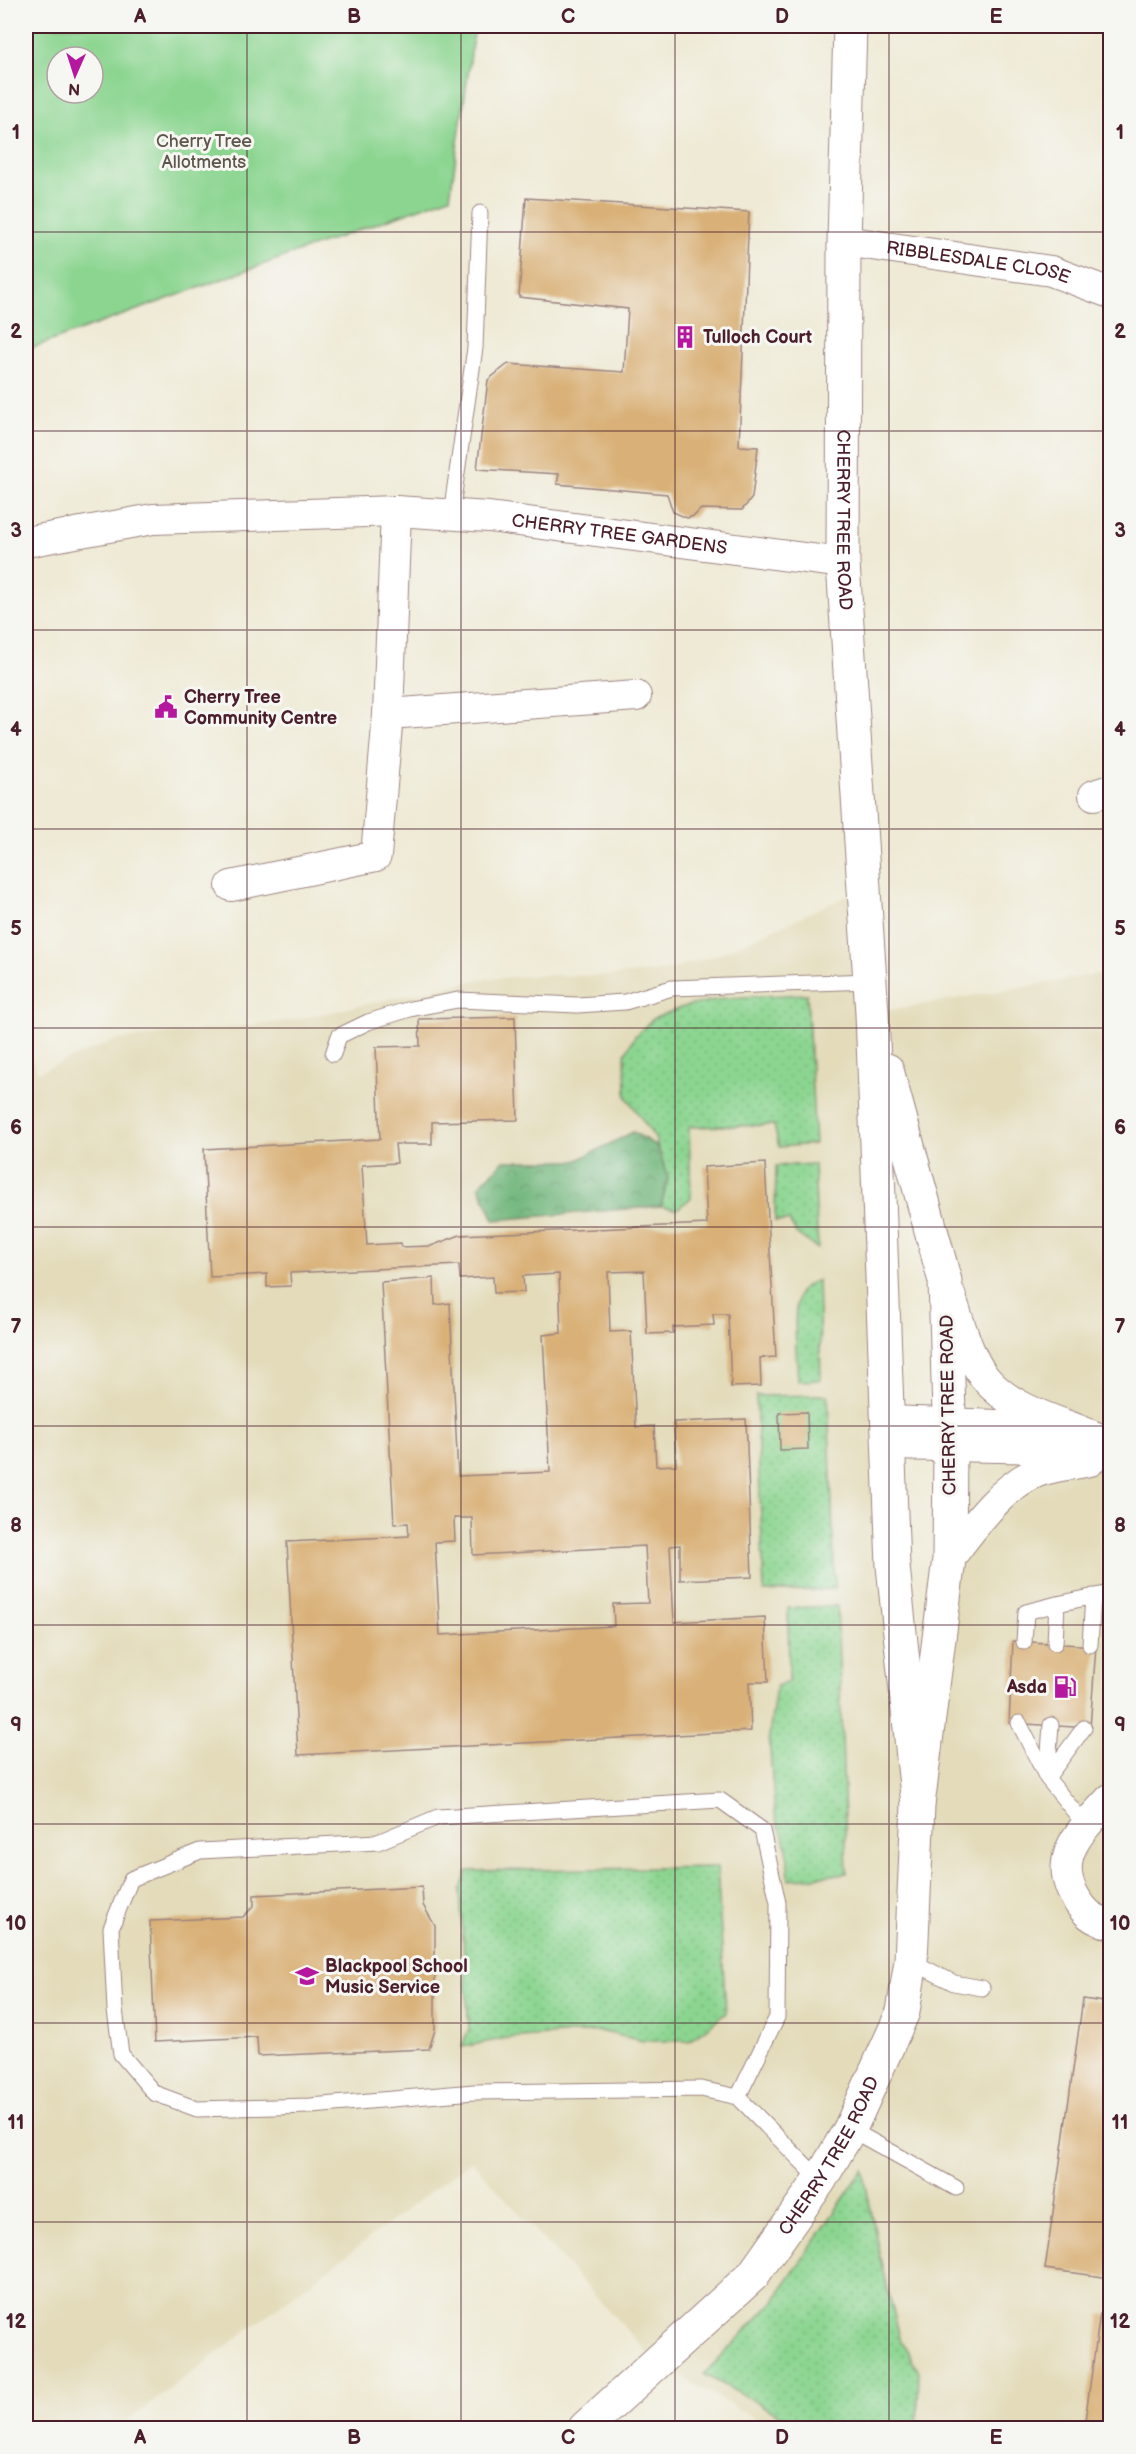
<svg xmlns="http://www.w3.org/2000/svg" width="1136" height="2454" viewBox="0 0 1136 2454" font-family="'Balsamiq Sans',sans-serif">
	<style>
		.built { fill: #e3dbba; fill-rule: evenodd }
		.grass { fill: url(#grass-dots); stroke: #6b7a5e; stroke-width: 1.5 }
		.forest { fill: url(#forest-crowns); stroke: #5e6a53; stroke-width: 1.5 }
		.garden { fill: #8cd591; stroke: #6b7a5e; stroke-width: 1.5; fill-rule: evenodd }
		.building { fill: #d9b077; fill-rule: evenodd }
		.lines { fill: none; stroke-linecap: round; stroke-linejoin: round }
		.service-casing { stroke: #9c8480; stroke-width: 17 }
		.minor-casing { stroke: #9c8480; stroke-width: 32 }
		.tertiary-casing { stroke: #9c8480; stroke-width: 35 }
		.service { stroke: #fff; stroke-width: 15 }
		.minor { stroke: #fff; stroke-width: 30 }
		.tertiary { stroke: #fff; stroke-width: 33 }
		.grid { fill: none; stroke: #4a1f2b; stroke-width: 1.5; stroke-opacity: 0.55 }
		.labels { text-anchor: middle; stroke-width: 6; stroke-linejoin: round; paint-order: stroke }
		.park-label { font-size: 18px; fill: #5e564a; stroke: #f6f6f2 }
		.street-label { font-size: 18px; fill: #4a1f2b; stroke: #f6f6f2 }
		.poi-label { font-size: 18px; font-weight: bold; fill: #4a1f2b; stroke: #f6f6f2; text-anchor: start }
		.neatline { fill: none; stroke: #4a1f2b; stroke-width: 2 }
		.grid-label { font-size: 20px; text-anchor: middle; font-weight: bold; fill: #4a1f2b }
	</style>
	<defs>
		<pattern id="grass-dots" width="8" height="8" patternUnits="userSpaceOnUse" patternTransform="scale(1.5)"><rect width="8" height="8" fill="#8cd591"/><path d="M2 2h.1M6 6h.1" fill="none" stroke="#7ab67d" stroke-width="1.8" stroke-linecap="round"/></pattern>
		<pattern id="forest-crowns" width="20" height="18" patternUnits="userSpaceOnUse" patternTransform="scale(1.5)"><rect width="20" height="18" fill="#71b67b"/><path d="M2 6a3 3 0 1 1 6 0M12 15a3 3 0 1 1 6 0" fill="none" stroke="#5f9365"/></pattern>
	</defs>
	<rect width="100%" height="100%" fill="#f6f6f2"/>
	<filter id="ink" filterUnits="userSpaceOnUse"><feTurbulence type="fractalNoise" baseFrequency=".0167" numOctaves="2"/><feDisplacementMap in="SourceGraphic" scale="12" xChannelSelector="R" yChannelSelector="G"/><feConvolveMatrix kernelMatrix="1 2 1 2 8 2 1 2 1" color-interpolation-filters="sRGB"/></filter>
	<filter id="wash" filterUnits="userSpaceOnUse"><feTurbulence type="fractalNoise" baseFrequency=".008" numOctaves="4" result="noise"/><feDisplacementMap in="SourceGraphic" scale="24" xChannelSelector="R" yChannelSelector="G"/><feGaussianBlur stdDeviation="1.35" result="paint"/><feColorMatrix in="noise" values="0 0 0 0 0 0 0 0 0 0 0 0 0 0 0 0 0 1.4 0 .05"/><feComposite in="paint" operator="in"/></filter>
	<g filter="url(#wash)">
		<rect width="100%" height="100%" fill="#efead5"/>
		<path class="built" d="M864,888l8,125 238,-41v1456h-339l-114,-65 -186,-202 -353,267h-92v-1379l12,23 78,-32 173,-19 193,-42 62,-4 63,1 62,-6 53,-17zM873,1017l75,349 -31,435z"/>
		<path class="grass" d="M807,994l8,150 -36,3 -5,-22 -85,2 2,71 -14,11 -16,-3 7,-28 -13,-40 -29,-42 -1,-42 10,-18 18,-17 30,-12 42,-9z
			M814,1164l4,85 -21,-15 -8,-13h-14l1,-55z
			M818,1280l3,100 -23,1c-1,-20 -6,-72 1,-87 3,-8 12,-11 19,-14z
			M828,1395l7,194 -71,3 -8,-196z
			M837,1606l10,267 -58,7 -2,-33 -12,-32 -6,-79 7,-50 13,-4 -1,-74z
			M717,1867l9,146 -37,28h-46l-43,-10 -93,7 -45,9 7,-18 -9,-137 7,-21z
			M863,2170l19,97 19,74 18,31 -2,56h-114l-99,-54 69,-72z"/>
		<path class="forest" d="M633,1132l24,14 11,32 -7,28 -167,14 -15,-34 25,-25h72z"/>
		<path class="garden" d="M26,26h449l-25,171 -424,153zM57,57h36v36h-36z"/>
		<g id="blocks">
			<path class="building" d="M526,198l223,14 -10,234 19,1 -6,51 -10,12 -41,-1 -7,7 -7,2 -14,-6 -6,-18 -110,-10 2,-10 -82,-5 11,-89 20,-16 116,8 4,-63 -109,-12z
				M515,1017l3,103 -86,2v22h-37l2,19 -35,2 5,80 34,-2v4l30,-1 29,-11 247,-11 -3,-57 61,-4 11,194 -16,1 1,28 -30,1 -3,-73h-15l1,11 -41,2v6l-26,1 -3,-63 -36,1 2,60 21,-1 5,96 18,-1 2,40 20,-1 -2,-43 72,-3 6,158 -72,3v-35l-10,1 4,76 91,-5 3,65h-19l2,49 -453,24 -11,-213 122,-6 -1,-13 -14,1 -13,-242 53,-4 1,27 15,-2 8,173 92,-4 -7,-137 18,-2 -2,-59 -36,2 1,16 -30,1 -1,-16 -33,2 -1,-14 -169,8 1,13 -24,1v-13l-57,3 -6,-128 176,-10 -4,-92 44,-1 -1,-27zM454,1518h18l1,37 172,-9 3,57 -35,1 1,22 -174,9 -5,-93 20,-1z
				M807,1412l1,37 -28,1 -1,-37z
				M1013,1641l83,5 -6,82 -81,-5z
				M422,1887l1,18 12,21v104l-6,19 -171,7 -1,-19 -102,5 -5,-121 93,-4 11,-11v-11z
				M1083,1999l27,4v275l-65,-9z
				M1100,2314l10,1v113h-26z"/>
		</g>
	</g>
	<g filter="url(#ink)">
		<use href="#blocks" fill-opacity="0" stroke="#9c8480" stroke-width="1.5"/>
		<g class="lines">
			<g class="service-casing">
				<path id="service" d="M451,514l24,-166 5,-135
					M333,1054l6,-18 29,-14 42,-13 48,-9 119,5 48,-3 47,-14 198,-7
					M1024,1642l2,-30 31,-8
					M1055,1643l2,-39 53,-11
					M1090,1645l3,-49
					M1019,1723l28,55 37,-50
					M1051,1725l-4,53 39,48
					M911,1961l43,22 28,5
					M738,2097l39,-80 1,-114 -16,-73 -42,-30 -282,17 -60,25 -178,9 -69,28 -20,49 4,82 6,44 33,39 43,16 114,-3 163,-14 227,-3 37,8 82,83
					M850,2129l106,59"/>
			</g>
			<g class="minor-casing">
				<g id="minor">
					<path id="s1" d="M844,241l207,30 59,22"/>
					<path id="s2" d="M26,542l127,-23 243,-8 93,6 354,46"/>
					<path d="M388,714l248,-18"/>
					<path d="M1094,795l16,-5"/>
					<path d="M231,886l145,-30 12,-142 8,-203"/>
					<path d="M949,1292c10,27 18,63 36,86 30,37 85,44 125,66"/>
					<path d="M889,1421l164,6"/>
					<path d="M889,1445l168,3 53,4"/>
					<path d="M949,1559c22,-29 51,-71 86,-86 16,-7 38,-8 55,-12"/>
					<path d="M1110,1799c-27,30 -59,56 -35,98 9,15 18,24 35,26"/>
				</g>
			</g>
			<g class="tertiary-casing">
				<g id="tertiary">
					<path id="s3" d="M850,26l-6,215 -1,322 29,450 21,553 25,239"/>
					<path id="s4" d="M585,2428l168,-153 67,-95 30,-51 53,-117 8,-51 7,-156 31,-246 1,-112 -5,-166 -58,-211"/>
				</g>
			</g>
			<use href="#service" class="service"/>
			<use href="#minor" class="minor"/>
			<use href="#tertiary" class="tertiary"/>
		</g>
	</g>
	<path class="grid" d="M247,26v2402M461,26v2402M675,26v2402M889,26v2402M26,232h1084M26,431h1084M26,630h1084M26,829h1084M26,1028h1084M26,1227h1084M26,1426h1084M26,1625h1084M26,1824h1084M26,2023h1084M26,2222h1084"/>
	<defs>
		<g id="building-bare" transform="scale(1.8)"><path d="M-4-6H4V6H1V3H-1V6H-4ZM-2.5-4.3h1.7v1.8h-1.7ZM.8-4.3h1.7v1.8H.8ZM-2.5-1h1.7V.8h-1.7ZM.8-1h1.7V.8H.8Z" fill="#b5179e" stroke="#f6f6f2" stroke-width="2.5" paint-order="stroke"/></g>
		<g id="civic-bare" transform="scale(1.8)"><path d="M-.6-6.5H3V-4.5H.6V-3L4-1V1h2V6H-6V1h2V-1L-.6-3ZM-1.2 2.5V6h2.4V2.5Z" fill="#b5179e" stroke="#f6f6f2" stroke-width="2.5" paint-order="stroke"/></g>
		<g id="fuel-bare" transform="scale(1.8)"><path d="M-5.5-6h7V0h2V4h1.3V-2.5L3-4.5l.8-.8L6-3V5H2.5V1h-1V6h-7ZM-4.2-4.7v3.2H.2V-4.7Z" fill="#b5179e" stroke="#f6f6f2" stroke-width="2.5" paint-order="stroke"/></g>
		<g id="school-bare" transform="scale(1.8)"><path d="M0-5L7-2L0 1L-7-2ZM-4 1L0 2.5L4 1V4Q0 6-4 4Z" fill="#b5179e" stroke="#f6f6f2" stroke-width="2.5" paint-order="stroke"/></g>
	</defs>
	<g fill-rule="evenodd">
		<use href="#building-bare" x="685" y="337"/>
		<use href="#civic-bare" x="166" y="707"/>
		<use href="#fuel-bare" x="1065" y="1687"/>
		<use href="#school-bare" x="307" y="1976"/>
	</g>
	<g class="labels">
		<g class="park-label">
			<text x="204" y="147">Cherry Tree<tspan x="204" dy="21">Allotments</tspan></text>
		</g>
		<g class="street-label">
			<text dy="6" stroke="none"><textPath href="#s1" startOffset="136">RIBBLESDALE CLOSE</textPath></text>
			<text dy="6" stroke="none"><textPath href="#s3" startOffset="494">CHERRY TREE ROAD</textPath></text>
			<text dy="6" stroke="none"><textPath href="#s2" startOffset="597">CHERRY TREE GARDENS</textPath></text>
			<text transform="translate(948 1405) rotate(-91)" y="6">CHERRY TREE ROAD</text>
			<text dy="6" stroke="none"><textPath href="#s4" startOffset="369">CHERRY TREE ROAD</textPath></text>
		</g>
		<g class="poi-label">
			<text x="703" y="343">Tulloch Court</text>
			<text x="184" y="703">Cherry Tree<tspan x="184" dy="21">Community Centre</tspan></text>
			<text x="1047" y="1693" text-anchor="end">Asda</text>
			<text x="325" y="1972">Blackpool School<tspan x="325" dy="21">Music Service</tspan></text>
		</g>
	</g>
	<rect width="1136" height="2454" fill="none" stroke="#f6f6f2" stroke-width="66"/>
	<g transform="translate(75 75) rotate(183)"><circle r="28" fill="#f6f6f2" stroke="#b1a0a2" stroke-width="1.5"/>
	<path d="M0-4.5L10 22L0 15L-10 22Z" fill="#b5179e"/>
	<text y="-9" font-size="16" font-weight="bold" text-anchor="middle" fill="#4a1f2b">N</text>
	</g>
	<rect x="33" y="33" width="1070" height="2388" class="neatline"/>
	<g class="grid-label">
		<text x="140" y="23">A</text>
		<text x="354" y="23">B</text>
		<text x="568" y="23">C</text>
		<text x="782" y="23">D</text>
		<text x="996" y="23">E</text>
		<text x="16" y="139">1</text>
		<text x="1120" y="139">1</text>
		<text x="16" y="338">2</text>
		<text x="1120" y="338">2</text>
		<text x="16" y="537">3</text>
		<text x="1120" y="537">3</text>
		<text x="16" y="736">4</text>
		<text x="1120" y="736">4</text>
		<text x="16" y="935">5</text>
		<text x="1120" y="935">5</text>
		<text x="16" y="1134">6</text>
		<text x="1120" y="1134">6</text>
		<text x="16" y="1333">7</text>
		<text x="1120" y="1333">7</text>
		<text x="16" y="1532">8</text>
		<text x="1120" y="1532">8</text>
		<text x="16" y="1731">9</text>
		<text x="1120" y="1731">9</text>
		<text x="16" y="1930">10</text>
		<text x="1120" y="1930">10</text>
		<text x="16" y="2129">11</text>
		<text x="1120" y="2129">11</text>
		<text x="16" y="2328">12</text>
		<text x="1120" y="2328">12</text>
		<text x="140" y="2444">A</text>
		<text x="354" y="2444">B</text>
		<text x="568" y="2444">C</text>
		<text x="782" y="2444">D</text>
		<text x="996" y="2444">E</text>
	</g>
</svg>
